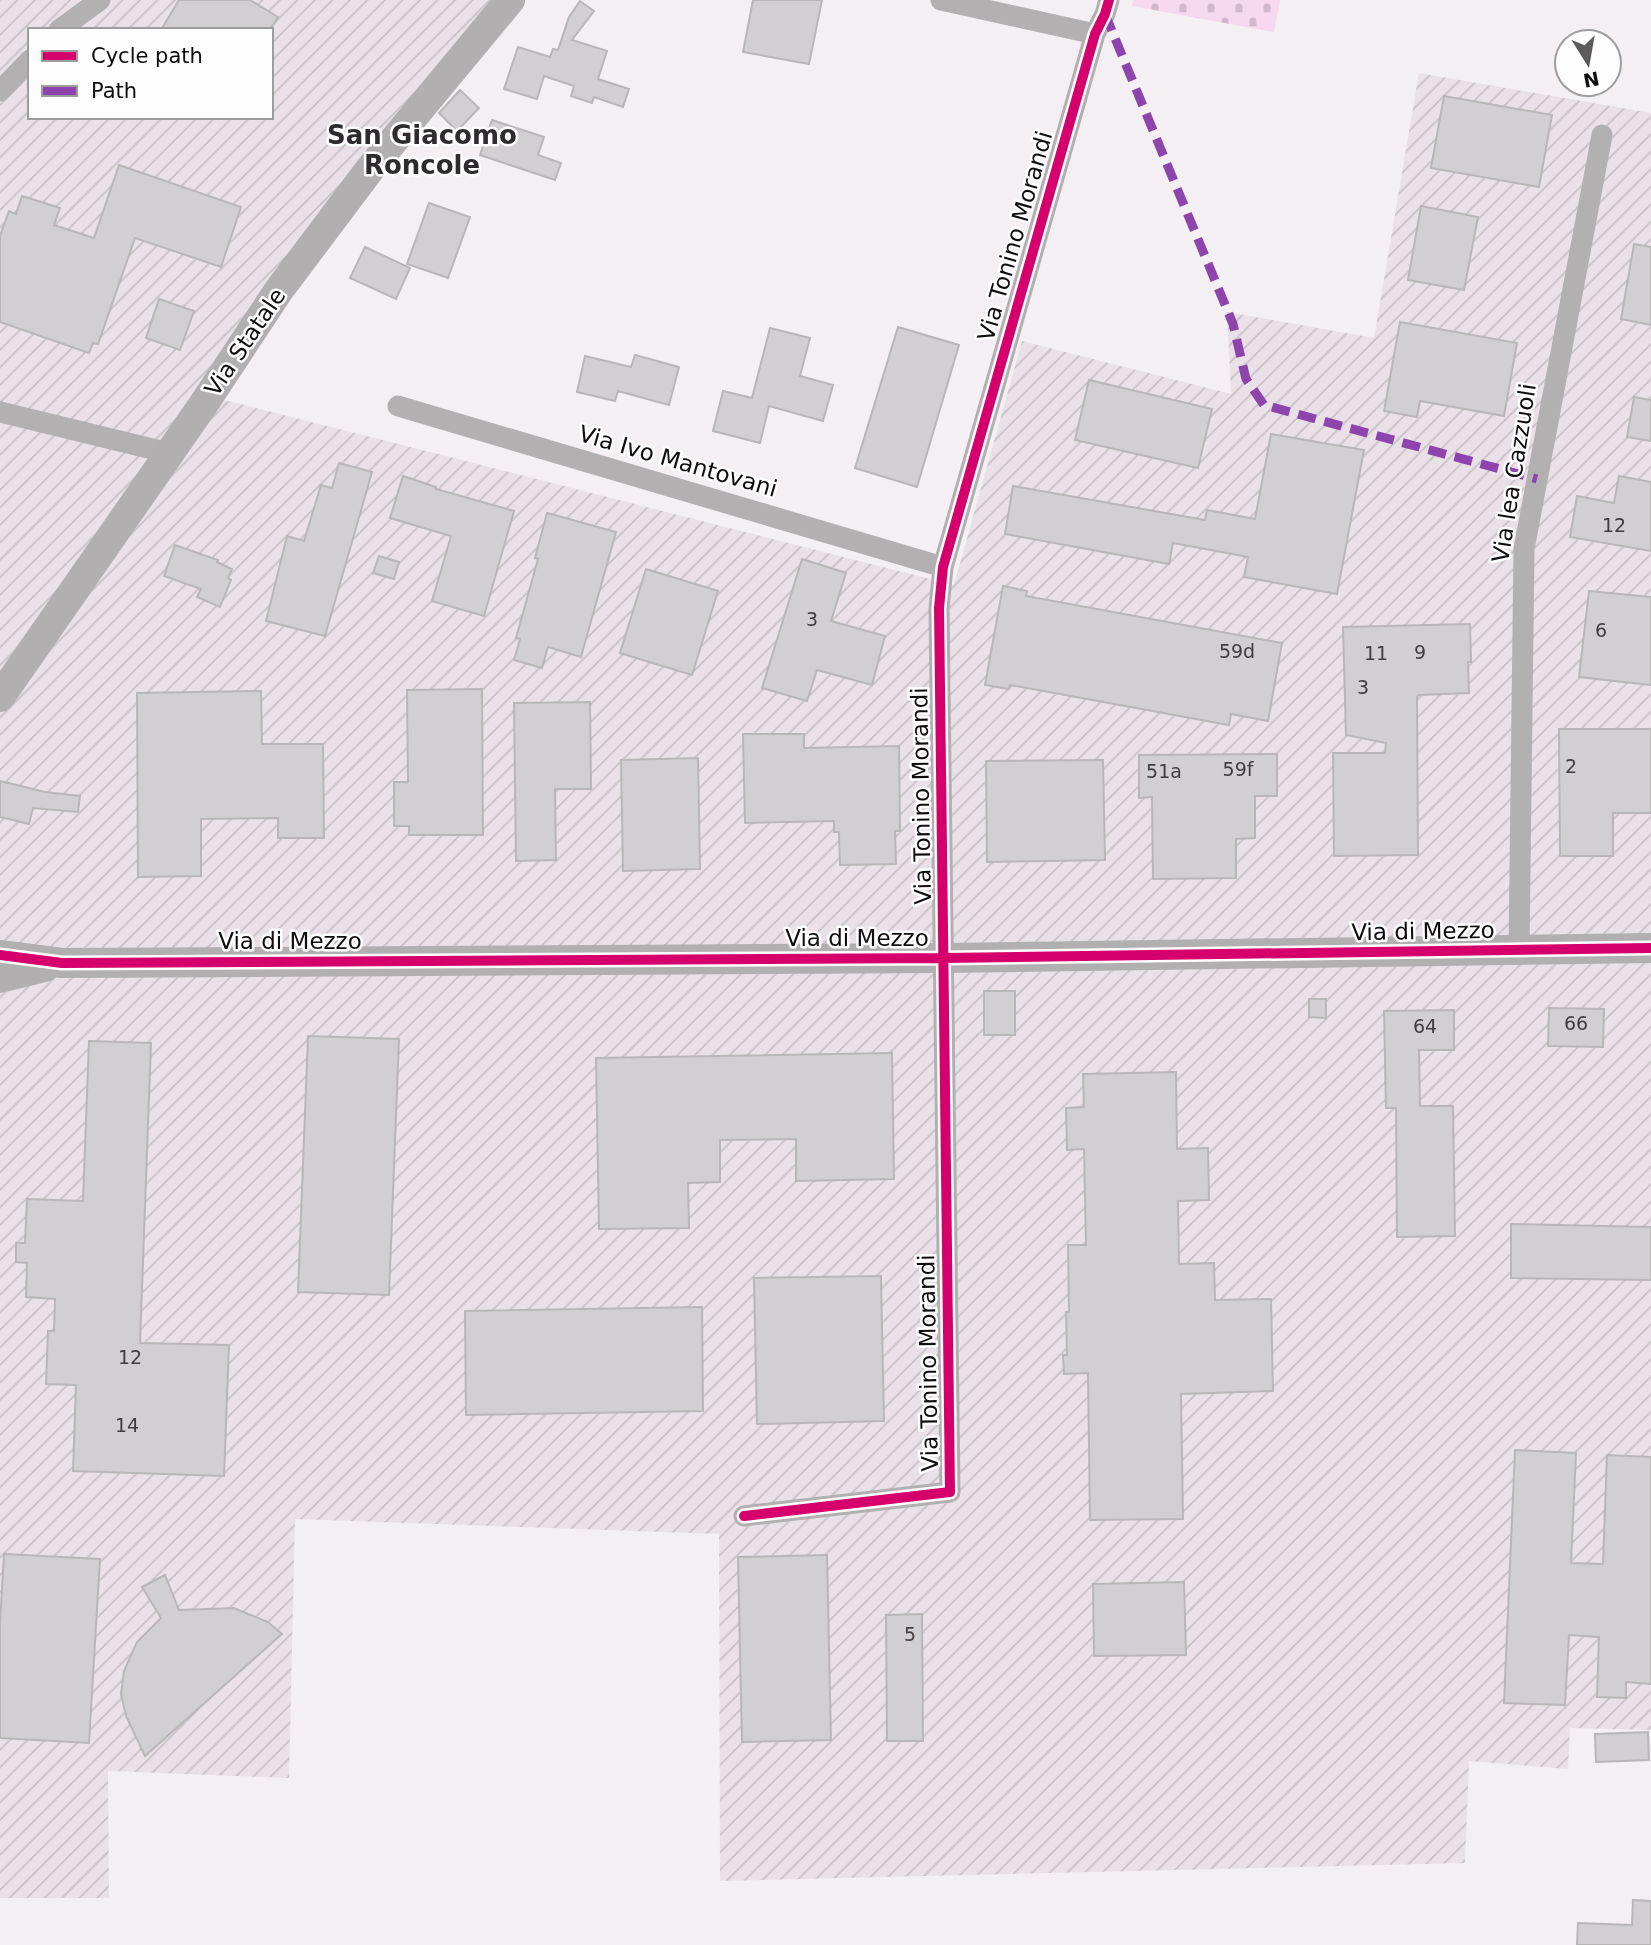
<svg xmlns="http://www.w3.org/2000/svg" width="1651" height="1945" viewBox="0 0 1651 1945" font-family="'DejaVu Sans',sans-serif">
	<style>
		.industrial { fill: url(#industrial-furrows); fill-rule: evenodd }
		.cemetery { fill: url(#cemetery-stones) }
		.building { fill: #d2cfd2; stroke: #b9b6b8; stroke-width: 2 }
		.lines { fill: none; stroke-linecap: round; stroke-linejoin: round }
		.street { stroke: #b2b0b1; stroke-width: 21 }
		.secondary { stroke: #b2afb1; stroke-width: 30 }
		.quiet { stroke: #8e44ad; stroke-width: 9; stroke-dasharray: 18 9; stroke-linecap: butt }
		.cycleway-casing { stroke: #fefdfe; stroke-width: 15 }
		.cycleway { stroke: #d6006c; stroke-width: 10 }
		.labels { text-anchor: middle; stroke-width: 5; stroke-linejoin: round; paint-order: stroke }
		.number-label { font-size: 19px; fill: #3f3d3e }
		.street-label { font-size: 23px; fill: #0e0c0d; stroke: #fefdfe }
		.quarter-label { font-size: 26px; font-weight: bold; fill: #2f2a2e; stroke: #fefdfe }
	</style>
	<defs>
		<pattern id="industrial-furrows" width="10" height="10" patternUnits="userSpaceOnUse" patternTransform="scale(1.75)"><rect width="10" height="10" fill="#e9e1e7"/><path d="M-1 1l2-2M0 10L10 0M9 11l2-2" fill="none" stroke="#c7c0c5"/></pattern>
		<pattern id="cemetery-stones" width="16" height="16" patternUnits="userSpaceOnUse" patternTransform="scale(1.75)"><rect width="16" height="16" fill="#f6d8ef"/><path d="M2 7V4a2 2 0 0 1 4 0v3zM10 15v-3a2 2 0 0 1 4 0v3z" fill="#d2b8cc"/></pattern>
	</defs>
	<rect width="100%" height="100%" fill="#f3eff2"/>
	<path class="industrial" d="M0,0h506l-297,396 745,189 68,-244 209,53 -4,-82 147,26 45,-265 232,40v1617l-81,-2 -2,41 -99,-8 -4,102 -745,18 -1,-347 -424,-15 -6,259 -181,-7 1,127h-109zM30,30h241v87h-241z"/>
	<path class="cemetery" d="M1134,0h146l-6,32 -142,-26z"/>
	<path class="building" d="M179,0h71l28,17 -8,13h-109z
		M753,0h69l-13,64 -66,-12z
		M580,1l14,10 -22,29 35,11 -9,28 31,10 -6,18 -29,-10 -2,6 -21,-7 3,-10 -30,-10 -7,23 -33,-10 14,-42 32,10 3,-8 5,1 11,-33z
		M460,90l19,18 -22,23 -18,-18z
		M1444,96l108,19 -13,72 -108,-19z
		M492,120l52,17 -6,18 23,8 -6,17 -75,-25z
		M119,165l122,42 -20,60 -86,-29 -37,106 -5,-1 -4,10 -89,-31v-86l9,-25 7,3 6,-18 38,12 -6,17 40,13z
		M429,203l41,14 -22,61 -41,-14z
		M1421,206l57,11 -14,73 -56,-10z
		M1634,244l17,3v78l-30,-6z
		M365,247l45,21 -14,31 -46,-21z
		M159,299l35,12 -14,39 -34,-12z
		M1400,322l117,21 -13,73 -84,-15 -3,16 -33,-6z
		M898,327l61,18 -42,142 -62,-19z
		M770,328l40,10 -10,38 33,9 -10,36 -54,-15 -9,37 -47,-12 10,-40 29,7z
		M635,355l44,12 -10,38 -51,-14 -3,10 -38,-9 8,-36 46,11z
		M1089,380l123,29 -14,59 -123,-28z
		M1634,397l17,3v41l-24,-4z
		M1271,434l93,16 -27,144 -93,-17 4,-20 -75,-14 -4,21 -164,-30 8,-48 192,34 2,-10 48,9z
		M339,463l33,9 -47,164 -59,-15 21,-85 17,5 17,-56 11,3z
		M403,476l33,11v2l78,22 -30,105 -52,-15 19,-65 -61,-18z
		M1619,476l32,6v69l-81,-14 7,-41 37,7z
		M547,513l69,19 -35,125 -33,-10 -6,21 -28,-8 6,-21 -4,-1 22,-79 -3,-1z
		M175,545l43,15 -1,2 15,7 -4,9 3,2 -11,27 -23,-10 4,-8 -37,-13z
		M379,556l20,6 -5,17 -21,-6z
		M802,559l44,14 -15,48 54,15 -13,49 -55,-15 -10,31 -45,-13z
		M646,569l72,22 -26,84 -72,-22z
		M1003,586l24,5 -1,5 256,47 -14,78 -37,-7 -2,11 -219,-40 -1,4 -24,-4z
		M1589,591l62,6v88l-72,-8z
		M1470,624l1,38h-3l1,31 -50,2 -2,2 1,158 -84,1 -1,-103h52l1,-10 -40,-8 -3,-108z
		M482,689l1,146h-74v-9h-15v-44h14l-1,-92z
		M261,691l1,53h61l1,94h-46v-20l-77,1v57l-63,1 -1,-184z
		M590,702l1,87h-36l1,71 -40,1 -2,-158z
		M1559,729h92v84h-38v43h-53z
		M743,734h61v14l95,-2 1,85h-5l1,33 -56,1 -1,-33h-5v-11l-89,2z
		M1277,754v42h-22v42l-19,1v39l-83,1 -1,-82 -13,1v-43z
		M698,758l2,111 -77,2 -2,-111z
		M1103,760l2,100 -118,2 -1,-101z
		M0,781l45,11 35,4 -2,16 -45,-4 -4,16 -29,-7z
		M984,991h31v44h-31z
		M1309,999h17v19l-17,-1z
		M1549,1008l55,1 -1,38 -55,-1z
		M1454,1010v40h-35l1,56h33l2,130 -58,1 -1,-129h-10l-2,-97z
		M308,1036l91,3 -10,256 -91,-3z
		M89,1041l62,2 -11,300 89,2 -5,131 -151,-5 3,-86 -30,-1 2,-53h6l1,-32 -29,-2 1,-34 -11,-1v-19h9l2,-44 56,2z
		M892,1053l2,126 -98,2v-42l-76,1v42l-32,1 1,45 -90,1 -3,-171z
		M1176,1072l1,77 31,-1 1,52 -31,1 1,63 35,-1 1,37 56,-1 2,92 -92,3 2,125 -93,1 -2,-147 -24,1 -1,-19h4l-1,-43h3l-1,-67h18l-2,-96 -17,1 -1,-42 18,-1 -1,-33z
		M1511,1224l140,3v53l-140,-2z
		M881,1276l3,145 -127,3 -3,-146z
		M702,1307l1,104 -237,4 -1,-104z
		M1515,1450l61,3 -5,110 32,1 4,-109 44,2v227l-25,-2v16l-29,-1 2,-60 -30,-2 -4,70 -61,-2z
		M4,1554l96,5 -11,184 -89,-5v-115z
		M827,1555l4,185 -89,2 -4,-185z
		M165,1575l14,35 55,-2 34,14 14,12 -137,122 -19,-40 -5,-22 3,-23 13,-29 24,-24 -19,-31z
		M1184,1582l2,73 -92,1 -1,-72z
		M922,1614l1,127h-36l-1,-126z
		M1648,1732l1,28 -53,2 -1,-28z
		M1633,1900l18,1v44h-74l1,-22 54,2z"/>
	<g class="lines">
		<path class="street" d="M941,0l154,34
			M59,30l41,-30
			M0,91l30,-31
			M398,406l545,161
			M0,412l169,41
			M1519,950l5,-401 78,-414
			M744,1516l206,-24 -11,-884 4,-41 152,-533 10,-20 4,-14"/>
		<path class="secondary" d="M0,697l203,-292 76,-115 91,-121 140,-169
			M0,955l62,8 882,-5 707,-10
			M0,978l45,-11"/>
		<path class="quiet" d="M1105,14l128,310 13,55 18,26 273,74"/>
		<g class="cycleway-casing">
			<path id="cycleway" d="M0,955l62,8 882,-5 707,-10
				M744,1516l206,-24 -11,-884 4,-41 152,-533 10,-20 4,-14"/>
		</g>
		<use href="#cycleway" class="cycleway"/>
	</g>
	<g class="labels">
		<g class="number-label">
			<text x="1614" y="532">12</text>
			<text x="812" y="626">3</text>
			<text x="1601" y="637">6</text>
			<text x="1237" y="658">59d</text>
			<text x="1420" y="659">9</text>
			<text x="1376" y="660">11</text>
			<text x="1363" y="694">3</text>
			<text x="1571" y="773">2</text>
			<text x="1238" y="776">59f</text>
			<text x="1164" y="778">51a</text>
			<text x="1576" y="1030">66</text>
			<text x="1425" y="1033">64</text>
			<text x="130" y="1364">12</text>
			<text x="127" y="1432">14</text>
			<text x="910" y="1641">5</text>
		</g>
		<g class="street-label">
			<text transform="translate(1015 236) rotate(-74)" y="8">Via Tonino Morandi</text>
			<text transform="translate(245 342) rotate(-56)" y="8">Via Statale</text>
			<text transform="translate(678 461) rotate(16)" y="8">Via Ivo Mantovani</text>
			<text transform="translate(1514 473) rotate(-81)" y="8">Via lea Cazzuoli</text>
			<text transform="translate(921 796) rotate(-91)" y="8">Via Tonino Morandi</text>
			<text transform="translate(1423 931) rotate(-1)" y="8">Via di Mezzo</text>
			<text x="857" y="946">Via di Mezzo</text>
			<text x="290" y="949">Via di Mezzo</text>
			<text transform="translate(928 1363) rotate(-91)" y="8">Via Tonino Morandi</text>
		</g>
		<g class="quarter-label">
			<text x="422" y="144">San Giacomo<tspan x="422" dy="30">Roncole</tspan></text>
		</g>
	</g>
	<rect x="28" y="28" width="245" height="91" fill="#fefdfe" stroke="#9e9d9e" stroke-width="2"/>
	<rect x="42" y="51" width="35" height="10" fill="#d6006c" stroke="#9e9d9e" stroke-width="2"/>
	<text x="91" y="63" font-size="21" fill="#0e0c0d">Cycle path</text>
	<rect x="42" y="86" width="35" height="10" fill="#8e44ad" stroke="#9e9d9e" stroke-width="2"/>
	<text x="91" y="98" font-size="21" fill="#0e0c0d">Path</text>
	<g transform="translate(1588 63) rotate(169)"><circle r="33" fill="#fefdfe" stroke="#9e9d9e" stroke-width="2"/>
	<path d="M0-5L12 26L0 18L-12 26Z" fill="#5e5b5d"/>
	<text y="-10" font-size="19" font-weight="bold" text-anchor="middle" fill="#0e0c0d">N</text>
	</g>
</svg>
